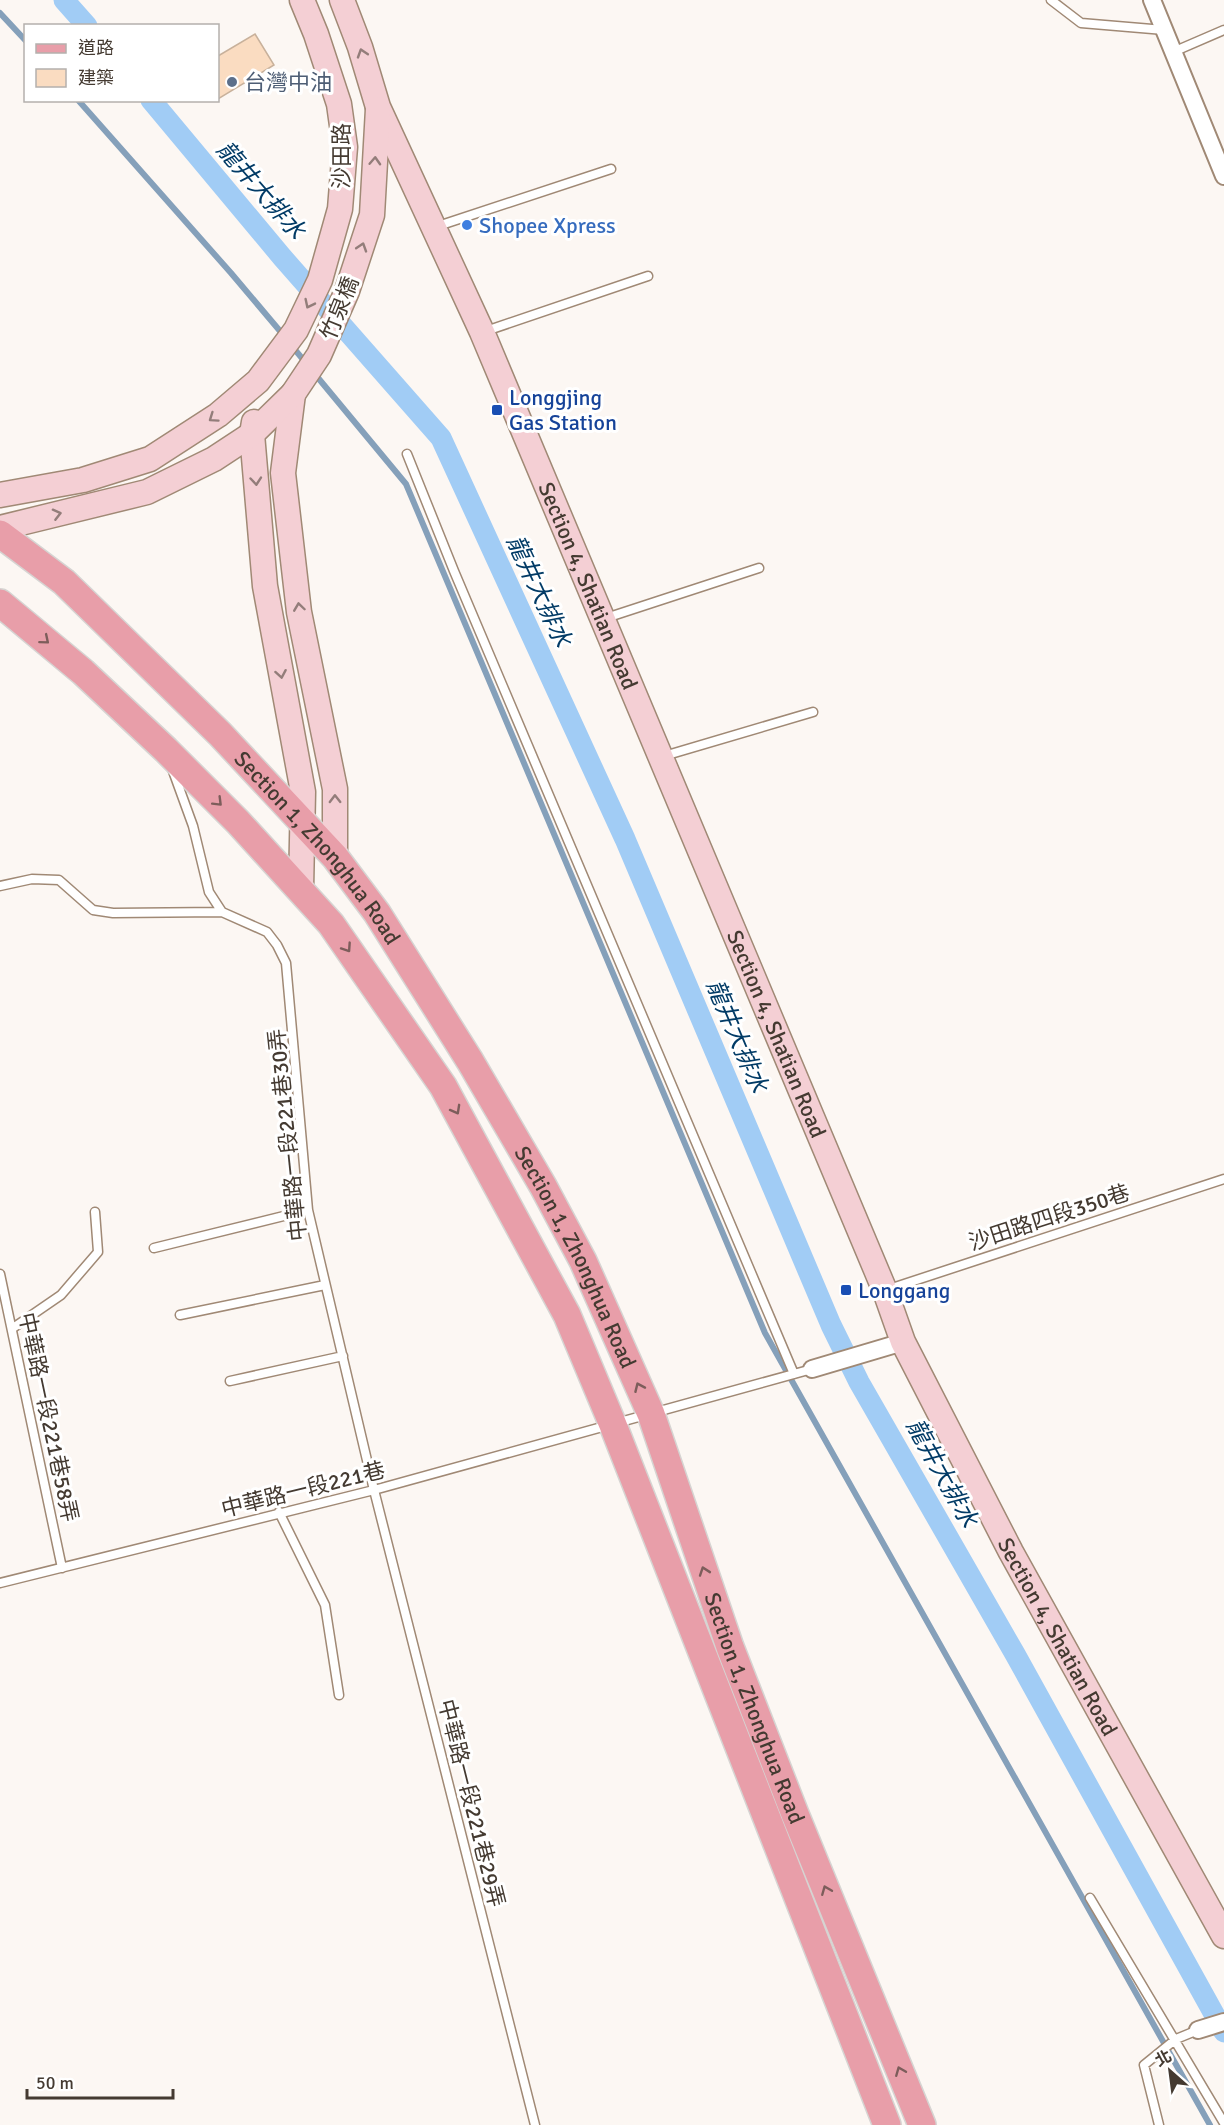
<svg xmlns="http://www.w3.org/2000/svg" width="1224" height="2125" viewBox="0 0 1224 2125" font-family="Signika,'Noto Sans TC',sans-serif">
	<style>
		.lines { fill: none; stroke-linecap: round; stroke-linejoin: round }
		.stream { stroke: #85a0ba; stroke-width: 6 }
		.canal { stroke: #a1ccf5; stroke-width: 21 }
		.building { fill: #fadcc1; stroke: #c8b19b; stroke-width: 1.5 }
		.lane-casing { stroke: #a08975; stroke-width: 11 }
		.street-casing { stroke: #a08975; stroke-width: 20 }
		.secondary-casing { stroke: #a08975; stroke-width: 27 }
		.primary-casing { stroke: #d6d4d2; stroke-width: 30 }
		.lane { stroke: #fff; stroke-width: 8 }
		.street { stroke: #fff; stroke-width: 16 }
		.secondary { stroke: #f4cfd4; stroke-width: 24 }
		.primary { stroke: #e89ea9; stroke-width: 27 }
		.oneway { stroke: #937d7a }
		.oneway2 { stroke: #7d5d5b }
		.service-dot { fill: #5c6f8a; stroke: #fff; stroke-width: 2 }
		.shop-dot { fill: #3f7fe0; stroke: #fff; stroke-width: 2 }
		.transit-dot { fill: #1a4fb4; stroke: #fff; stroke-width: 2 }
		.labels { text-anchor: middle; stroke-width: 6; stroke-linejoin: round; paint-order: stroke }
		.service-label { font-size: 22px; fill: #4e5e75; stroke: #fff; text-anchor: start }
		.street-label { font-size: 22px; fill: #443a31; stroke: #fff }
		.shop-label { font-size: 22px; fill: #366cbe; stroke: #fff; text-anchor: start }
		.transit-label { font-size: 22px; fill: #164399; stroke: #fff; text-anchor: start }
		.water-label { font-size: 24px; font-style: italic; fill: #023b66; stroke: #fff }
	</style>
	<rect width="100%" height="100%" fill="#fcf7f3"/>
	<g class="lines">
		<path class="stream" d="M0,13l26,28
			M78,100l153,173 54,64
			M291,345l15,18
			M314,373l92,111 359,849 445,792"/>
		<path class="canal" d="M64,0l23,26
			M151,100l131,157 159,181 184,401 206,486 28,57 156,272 209,378"/>
	</g>
	<path class="building" d="M255,34l19,31 -56,34v-43z"/>
	<g class="lines">
		<g class="lane-casing">
			<path id="lane" d="M1051,0l30,23 83,7
				M1173,52l51,-22
				M435,227l176,-58
				M483,332l165,-56
				M407,454l47,117 340,803
				M606,618l153,-50
				M664,756l149,-44
				M173,771l20,55 16,66 13,20
				M0,886l32,-7 27,1 34,30 20,3 109,-1 45,20 10,13 9,18 22,247 66,280 161,635
				M154,1248l154,-38
				M0,1274l62,294
				M886,1290l338,-111
				M180,1315l145,-30
				M13,1328l48,-33 37,-43 -3,-40
				M230,1381l113,-25
				M279,1512l46,93 14,90
				M0,1583l374,-93 438,-121
				M1090,1898l134,225
				M1159,2125l-15,-60 32,-26 22,-9"/>
		</g>
		<g class="street-casing">
			<path id="street" d="M1152,0l72,176
				M812,1369l91,-27
				M1198,2030l26,-8"/>
		</g>
		<g class="secondary-casing">
			<g id="secondary">
				<path id="s1" d="M342,0l18,47 18,60 104,225 403,959 18,51 108,210 213,384"/>
				<path d="M293,394l-10,79 16,139 36,177v68"/>
				<path d="M254,422l-2,12 13,152 38,206 -2,97"/>
				<path d="M0,495l83,-15 67,-21 68,-44 40,-34 38,-51 24,-50 20,-71 5,-62 -6,-43 -23,-70 -14,-34"/>
				<path d="M0,528l147,-36 67,-33 38,-25 41,-40 26,-39 28,-64 25,-76 6,-106"/>
			</g>
		</g>
		<g class="primary-casing">
			<g id="primary">
				<path id="s2" d="M0,534l64,48 156,152 115,123 42,56 93,148 73,125 40,75 68,153 79,233 65,167 127,311"/>
				<path d="M0,603l83,69 83,78 72,72 93,102 112,162 124,229 46,110 274,700"/>
			</g>
		</g>
		<use href="#lane" class="lane"/>
		<use href="#street" class="street"/>
		<use href="#secondary" class="secondary"/>
		<use href="#primary" class="primary"/>
	</g>
	<defs><path id="oneway-chevron" d="M-2-3.5L2.5 0L-2 3.5" fill="none" stroke-width="1.6" stroke-linecap="round" stroke-linejoin="round" transform="scale(1.5)"/></defs>
	<g class="oneway">
		<use href="#oneway-chevron" transform="translate(362 53) rotate(-108)"/>
		<use href="#oneway-chevron" transform="translate(375 161) rotate(-87)"/>
		<use href="#oneway-chevron" transform="translate(362 247) rotate(-72)"/>
		<use href="#oneway-chevron" transform="translate(309 304) rotate(116)"/>
		<use href="#oneway-chevron" transform="translate(213 418) rotate(145)"/>
		<use href="#oneway-chevron" transform="translate(256 481) rotate(85)"/>
		<use href="#oneway-chevron" transform="translate(57 514) rotate(-14)"/>
		<use href="#oneway-chevron" transform="translate(299 607) rotate(-98)"/>
		<use href="#oneway-chevron" transform="translate(281 674) rotate(80)"/>
		<use href="#oneway-chevron" transform="translate(335 799) rotate(-91)"/>
	</g>
	<g class="oneway2">
		<use href="#oneway-chevron" transform="translate(45 640) rotate(40)"/>
		<use href="#oneway-chevron" transform="translate(218 802) rotate(45)"/>
		<use href="#oneway-chevron" transform="translate(347 948) rotate(56)"/>
		<use href="#oneway-chevron" transform="translate(456 1110) rotate(61)"/>
		<use href="#oneway-chevron" transform="translate(639 1387) rotate(-114)"/>
		<use href="#oneway-chevron" transform="translate(704 1571) rotate(-109)"/>
		<use href="#oneway-chevron" transform="translate(826 1890) rotate(-112)"/>
		<use href="#oneway-chevron" transform="translate(900 2071) rotate(-112)"/>
	</g>
	<circle class="service-dot" cx="232" cy="82" r="6"/>
	<circle class="shop-dot" cx="467" cy="225" r="6"/>
	<g class="transit-dot">
		<rect x="491" y="404" width="12" height="12" rx="3"/>
		<rect x="840" y="1284" width="12" height="12" rx="3"/>
	</g>
	<g class="labels">
		<g class="service-label">
			<text x="244" y="90">台灣中油</text>
		</g>
		<g class="street-label">
			<text transform="translate(341 156) rotate(-90)" y="8">沙田路</text>
			<text transform="translate(339 308) rotate(-68)" y="8">竹泉橋</text>
			<text dy="8" stroke="none"><textPath href="#s1" startOffset="636">Section 4, Shatian Road</textPath></text>
			<text dy="8" stroke="none"><textPath href="#s2" startOffset="448">Section 1, Zhonghua Road</textPath></text>
			<text dy="8" stroke="none"><textPath href="#s1" startOffset="1122">Section 4, Shatian Road</textPath></text>
			<text transform="translate(287 1135) rotate(-96)" y="8">中華路一段221巷30弄</text>
			<text transform="translate(1049 1217) rotate(-18)" y="8">沙田路四段350巷</text>
			<text dy="8" stroke="none"><textPath href="#s2" startOffset="934">Section 1, Zhonghua Road</textPath></text>
			<text transform="translate(49 1417) rotate(78)" y="8">中華路一段221巷58弄</text>
			<text transform="translate(303 1489) rotate(-14)" y="8">中華路一段221巷</text>
			<text dy="8" stroke="none"><textPath href="#s1" startOffset="1788">Section 4, Shatian Road</textPath></text>
			<text dy="8" stroke="none"><textPath href="#s2" startOffset="1420">Section 1, Zhonghua Road</textPath></text>
			<text transform="translate(472 1803) rotate(76)" y="8">中華路一段221巷29弄</text>
		</g>
		<g class="shop-label">
			<text x="479" y="233">Shopee Xpress</text>
		</g>
		<g class="transit-label">
			<text x="509" y="405">Longgjing<tspan x="509" dy="25">Gas Station</tspan></text>
			<text x="858" y="1298">Longgang</text>
		</g>
		<g class="water-label">
			<text transform="translate(261 190) rotate(49)" y="8">龍井大排水</text>
			<text transform="translate(539 591) rotate(65)" y="8">龍井大排水</text>
			<text transform="translate(737 1036) rotate(67)" y="8">龍井大排水</text>
			<text transform="translate(942 1473) rotate(61)" y="8">龍井大排水</text>
		</g>
	</g>
	<rect x="24" y="24" width="195" height="78" fill="#ffffff" stroke="#b4b0ad" stroke-width="1.5"/>
	<rect x="36" y="44" width="30" height="9" fill="#e89ea9" stroke="#b4b0ad" stroke-width="1.5"/>
	<text x="78" y="54" font-size="18" fill="#443a31">道路</text>
	<rect x="36" y="69" width="30" height="18" fill="#fadcc1" stroke="#b4b0ad" stroke-width="1.5"/>
	<text x="78" y="84" font-size="18" fill="#443a31">建築</text>
	<g transform="translate(1170 2071) rotate(332)" stroke="#ffffff" stroke-width="4.5" paint-order="stroke">
	<path d="M0-4.5L10 22L0 15L-10 22Z" fill="#443a31"/>
	<text y="-9" font-size="16" font-weight="bold" text-anchor="middle" fill="#443a31">北</text>
	</g>
	<path d="M27 2089v9h146v-9" fill="none" stroke="#443a31" stroke-width="3"/>
	<text x="36" y="2089" font-size="18" fill="#443a31" stroke="#ffffff" stroke-width="4.5" paint-order="stroke">50 m</text>
</svg>
